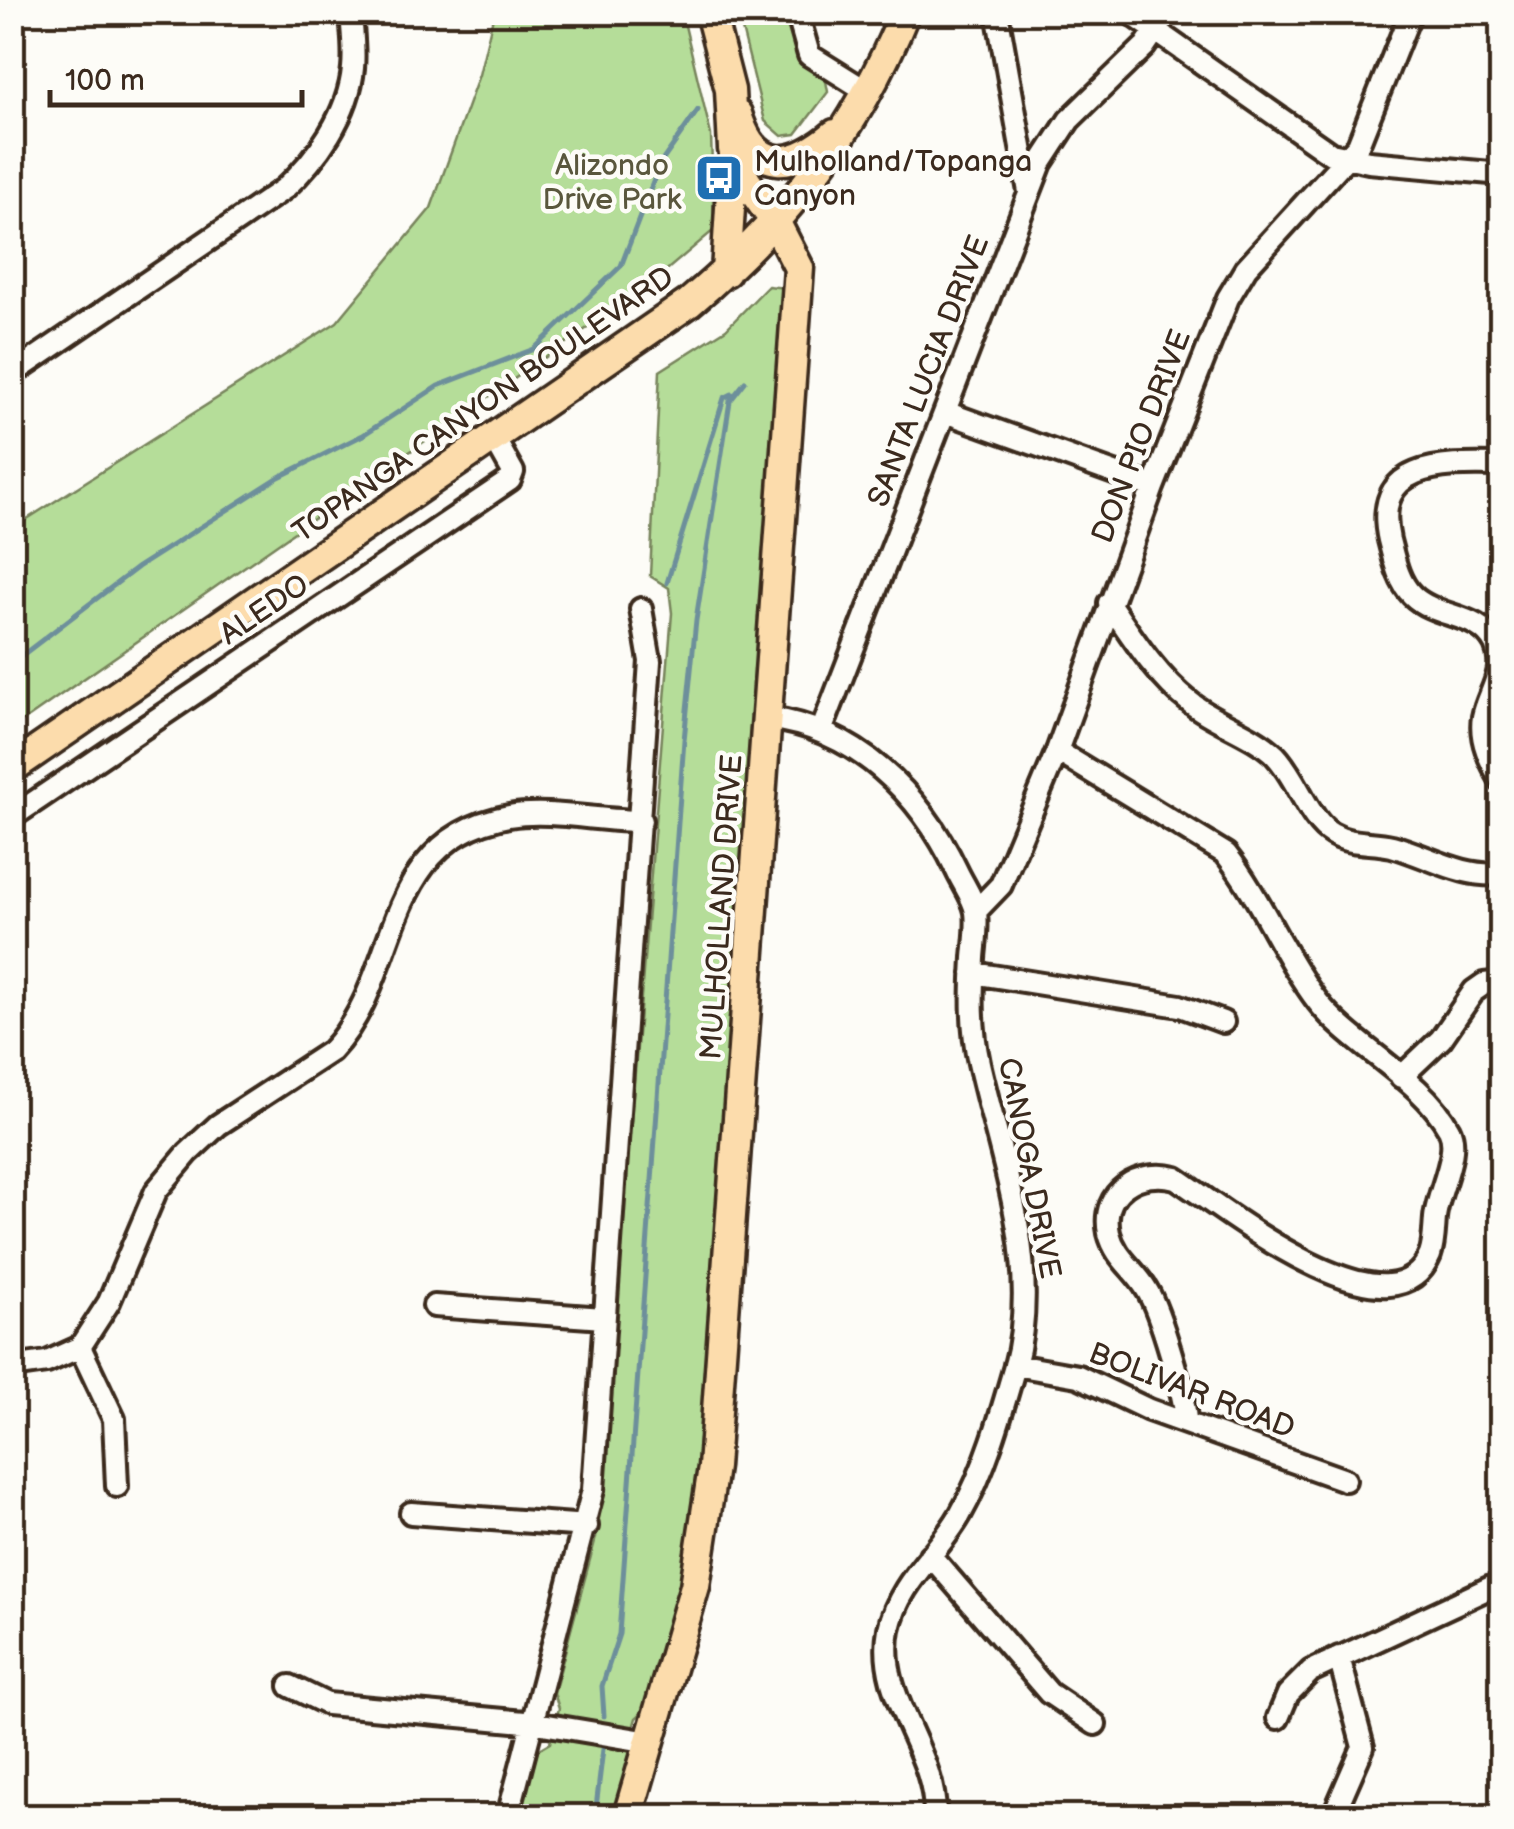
<svg xmlns="http://www.w3.org/2000/svg" width="1514" height="1829" viewBox="0 0 1514 1829" font-family="'Balsamiq Sans',sans-serif">
	<style>
		.green { fill: #b5dd99; stroke: #78845c; stroke-width: 2.5 }
		.lines { fill: none; stroke-linecap: round; stroke-linejoin: round }
		.stream { stroke: #6d8f9b; stroke-width: 5 }
		.minor-casing { stroke: #3b2a1e; stroke-width: 28 }
		.major-casing { stroke: #3b2a1e; stroke-width: 35 }
		.minor { stroke: #fdfcf7; stroke-width: 20 }
		.major { stroke: #fcdcac; stroke-width: 28 }
		.labels { text-anchor: middle; stroke-width: 9; stroke-linejoin: round; paint-order: stroke }
		.poi-label { font-size: 30px; fill: #3b2a1e; stroke: #fdfcf7; text-anchor: start }
		.park-label { font-size: 30px; fill: #5a573d; stroke: #fdfcf7 }
		.street-label { font-size: 30px; fill: #3b2a1e; stroke: #fdfcf7 }
	</style>
	<rect width="100%" height="100%" fill="#fdfcf7"/>
	<filter id="ink" filterUnits="userSpaceOnUse"><feTurbulence type="fractalNoise" baseFrequency=".01" numOctaves="2"/><feDisplacementMap in="SourceGraphic" scale="20" xChannelSelector="R" yChannelSelector="G"/><feConvolveMatrix kernelMatrix="1 2 1 2 8 2 1 2 1" color-interpolation-filters="sRGB"/></filter>
	<g filter="url(#ink)">
		<path class="green" d="M494,13h188l29,122 3,95 -65,55 -636,443v-200l324,-206 94,-114 48,-133z
			M738,13h50c5,33 9,49 38,68l2,11 -32,42 -14,2 -17,-15z
			M768,286l18,2 -82,1167 -25,150 -34,105 -9,8 -9,31 8,9 -17,58h-98l18,-66 12,-7 9,-35 -5,-15 44,-163 74,-917 -3,-25 -19,-12 10,-205 66,-42z"/>
		<g class="lines">
			<path class="stream" d="M667,583l57,-185 8,-4
				M12,663l126,-96 141,-90 84,-42 75,-49 96,-37 87,-83 39,-102 38,-54
				M604,1716l-2,-30 17,-52 65,-894 12,-120 34,-219 15,-19
				M595,1816l8,-67"/>
			<g class="minor-casing">
				<path id="minor" d="M797,12l12,43 59,37
					M997,12l32,180
					M1129,12l202,142 38,8 133,12
					M12,374l272,-185c33,-30 65,-75 69,-121 2,-18 -1,-38 -2,-56
					M945,412l208,75
					M1502,465c-56,-1 -131,-5 -113,75 5,19 9,41 23,55 24,24 67,17 83,49 13,27 -7,48 -12,73 -4,23 8,46 19,65
					M1109,603c23,34 48,74 82,100 25,20 61,30 84,52 23,24 34,66 57,79 19,11 39,7 60,12 37,10 69,32 110,28
					M767,718c89,11 153,75 190,153 6,13 17,28 19,41 2,14 -1,32 -2,46 -2,35 -3,70 5,105 22,98 63,203 36,303 -14,49 -30,105 -55,149 -23,40 -61,67 -71,114 -13,69 47,120 46,187
					M822,729l219,-566 28,-43 76,-74 23,-34
					M1057,751l169,103c36,46 57,102 92,148 33,43 104,77 131,127 12,23 -12,64 -14,89 -1,11 -1,26 -5,37 -38,90 -208,-47 -254,-77 -36,-10 -76,13 -67,55 6,25 26,36 38,57 13,21 38,106 39,131
					M12,817l498,-337 3,-8 -19,-34
					M976,911l25,-26 56,-134 96,-264 75,-189 18,-30 112,-123 53,-133
					M973,973l207,33 43,16
					M1401,1077l40,-38 33,-48 10,-7 18,-2
					M434,1306l170,12
					M80,1347l34,72 3,67
					M1015,1365l63,11 71,34 196,70
					M12,1367l35,-5 33,-15 29,-45 47,-111 32,-38 30,-28 113,-74c73,-77 46,-211 178,-235 41,-7 90,5 132,5
					M411,1513l176,13
					M930,1555l119,138 46,31
					M290,1686l37,18 209,19 114,19
					M1278,1718l10,-24 23,-23 191,-89
					M508,1816l85,-326 57,-829 -9,-52
					M1333,1816l30,-69 -24,-90"/>
			</g>
			<g class="major-casing">
				<path id="major" d="M737,114c18,62 57,54 98,20
					M726,272l7,-112
					M12,768l677,-465c99,-84 167,-170 216,-291
					M628,1816l67,-230 18,-119 86,-1199 -23,-45 -30,-42 -13,-32 -3,-59 -20,-78"/>
			</g>
			<use href="#minor" class="minor"/>
			<use href="#major" class="major"/>
		</g>
	</g>
	<defs>
		<g id="bus-square" transform="scale(2.5)"><rect x="-9" y="-9" width="18" height="18" rx="4" fill="#1f6fb2" stroke="#fdfcf7"/><path d="M-5-6H5V4H4V6H2V4H-2V6H-4V4H-5ZM-3.5-4V0h7V-4ZM-3.5 1.2v1.5H-2V1.2ZM2 1.2v1.5H3.5V1.2Z" fill="#fff"/></g>
	</defs>
	<g fill-rule="evenodd">
		<use href="#bus-square" x="719" y="178"/>
	</g>
	<g class="labels">
		<g class="poi-label">
			<text x="754" y="171">Mulholland/Topanga<tspan x="754" dy="34">Canyon</tspan></text>
		</g>
		<g class="park-label">
			<text x="612" y="175">Alizondo<tspan x="612" dy="34">Drive Park</tspan></text>
		</g>
		<g class="street-label">
			<text transform="translate(928 371) rotate(-69)" y="10">SANTA LUCIA DRIVE</text>
			<text transform="translate(483 404) rotate(-35)" y="10">TOPANGA CANYON BOULEVARD</text>
			<text transform="translate(1141 436) rotate(-69)" y="10">DON PIO DRIVE</text>
			<text transform="translate(264 609) rotate(-34)" y="10">ALEDO</text>
			<text transform="translate(721 907) rotate(-86)" y="10">MULHOLLAND DRIVE</text>
			<text transform="translate(1030 1168) rotate(79)" y="10">CANOGA DRIVE</text>
			<text transform="translate(1192 1390) rotate(21)" y="10">BOLIVAR ROAD</text>
		</g>
	</g>
	<rect width="1514" height="1829" fill="none" stroke="#fdfcf7" stroke-width="50"/>
	<rect x="25" y="25" width="1464" height="1779" fill="none" stroke="#3b2a1e" stroke-width="4" filter="url(#ink)"/>
	<path d="M50 90v15h252v-15" fill="none" stroke="#3b2a1e" stroke-width="5"/>
	<text x="65" y="90" font-size="30" fill="#3b2a1e" stroke="#fdfcf7" stroke-width="8" paint-order="stroke">100 m</text>
</svg>
